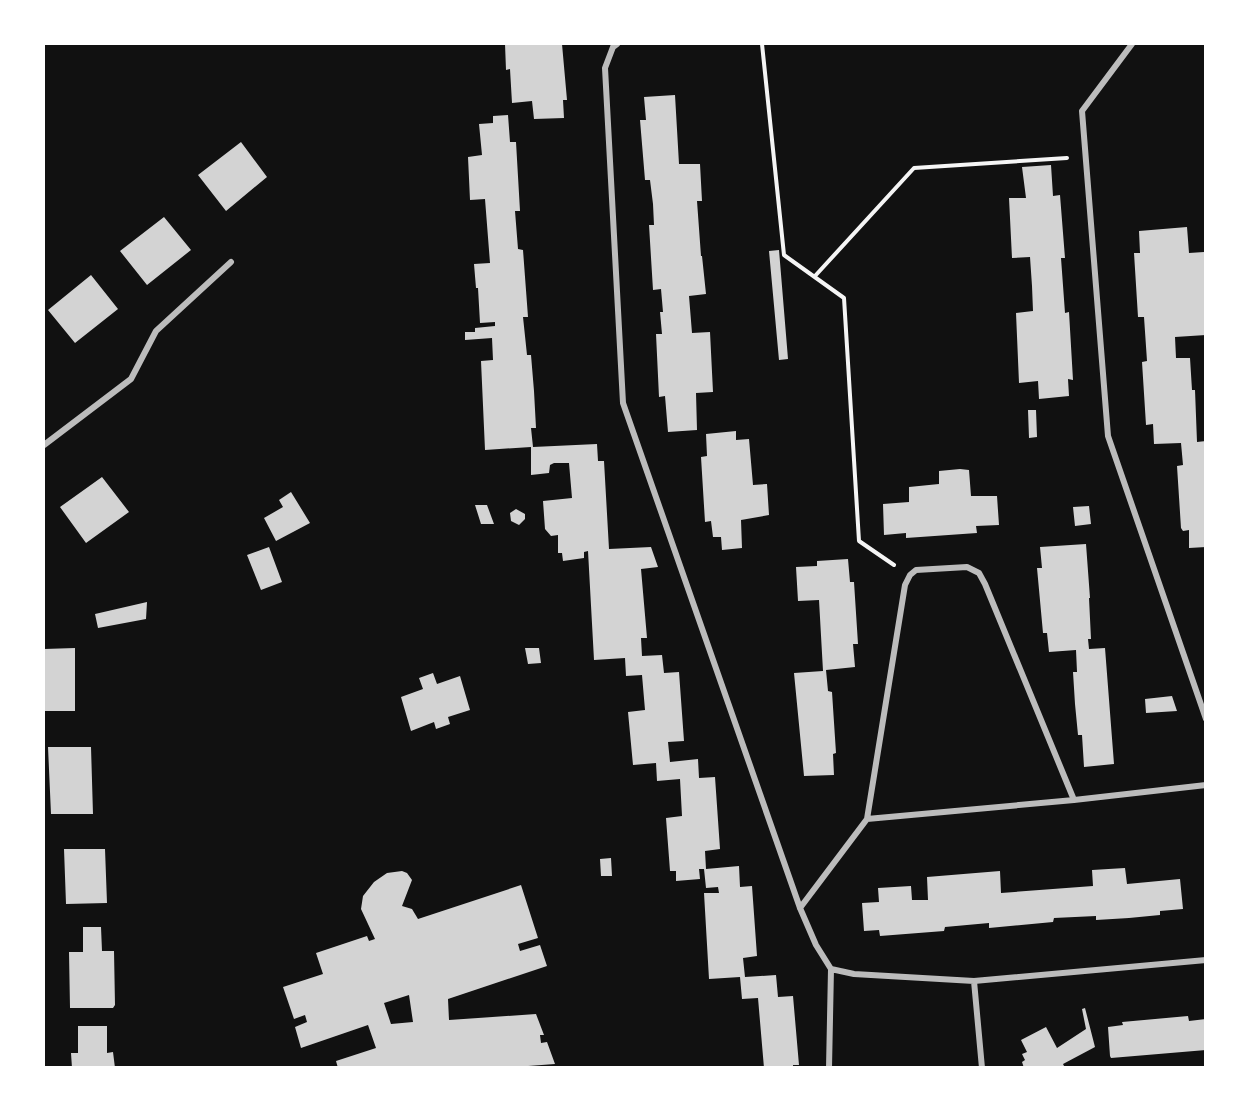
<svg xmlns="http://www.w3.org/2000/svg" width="1249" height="1111" viewBox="0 0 1249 1111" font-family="Poppins,sans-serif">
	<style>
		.building { fill: #d3d3d3; fill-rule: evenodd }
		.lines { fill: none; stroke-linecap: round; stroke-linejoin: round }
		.path { stroke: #f5f5f5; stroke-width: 4 }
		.minor { stroke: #bcbcbc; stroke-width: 6 }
	</style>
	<rect width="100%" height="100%" fill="#111"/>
	<path class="building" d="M505,44h57l5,56h-4l1,18 -30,1 -2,-18 -20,2 -2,-34 -4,1z
		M675,95l4,69h21l2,37h-5l4,55h1l4,38 -17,2 3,37 18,-1 3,60 -17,1 1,37 -29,2 -3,-36 -6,1 -3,-63h6l-2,-22h3l-2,-23 -8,1 -4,-65h5l-1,-21 -3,-24h-5l-5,-60h6l-2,-23z
		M508,115l2,27h6l4,69h-5l3,38 5,1 5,67h-5l4,38h4l3,36 2,37h-5l2,19 64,-3 1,17h6l5,88 42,-2 7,20 -17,2 6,69h-6l1,18 20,-1 2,18 15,-1 5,69 -16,1 2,20 28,-3 1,19 16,-1 5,72 -15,2 1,18 33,-3 1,21 12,-1 5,70 -14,2 2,19 31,-2 2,22 15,-1 6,69h-6v3h-29l-6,-70 -16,1 -2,-22 -31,2 -5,-86h15l-1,-6 -12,1 -2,-19h-5l1,10 -24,2v-10h-6l-4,-53 16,-2 -2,-37 -23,2 -1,-18 -23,2 -5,-53 17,-2 -3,-35 -16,1 -1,-18 -31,2 -6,-109 -4,1v6l-21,3 -1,-8h-4v-18l-7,1 -6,-7 -2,-28 29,-3 -3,-35h-15l-4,2 -1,8 -18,2v-28l-46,3 -4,-89 12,-1 -1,-22 -27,2v-8h10v-4l20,-2v-4l-15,1 -2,-35h-2l-2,-24 16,-1 -5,-64 -15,1 -2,-43 14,-2 -3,-31 14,-1v-7z
		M241,142l26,35 -41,34 -28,-36z
		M1051,165l2,31 7,-1 5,63h-4l4,55 4,-1 4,68 -5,-1 1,17 -30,3 -1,-18 -19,2 -3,-70 17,-2 -1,-25 -2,-29 -18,1 -3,-60h17l-4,-31z
		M164,217l27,33 -44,35 -27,-34z
		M1187,227l2,26 15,-1 2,16v67l-31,2 1,21h14l2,32h3l2,52 9,-1v106l-17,1v-18l-6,1 -2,-3 -4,-62 6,-1 -2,-22 -27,1 -1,-20 -7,1 -4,-63 5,-1 -3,-44h-6l-4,-64h6l-1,-22z
		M779,250l9,109 -9,1 -10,-109z
		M91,275l27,34 -43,34 -27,-33z
		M1028,410h8l1,27 -8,1z
		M736,431v9l13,-1 4,46 14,-1 2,31 -28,5 1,28 -20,2 -1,-13h-8l-2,-16 -6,1 -4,-65 6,-1 -1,-22z
		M960,469l9,1 2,26h26l2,29 -23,1 1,7 -71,5v-5l-22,2 -1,-31 26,-2v-15l30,-3v-13z
		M102,477l27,35 -43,31 -26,-36z
		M291,492l19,31 -34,18 -12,-23 19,-11 -4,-7z
		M475,505h12l7,19h-13z
		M1089,506l2,18 -16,2 -2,-19z
		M516,509l9,5v5l-6,6 -8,-4 -1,-8z
		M1086,544l4,54h-1l2,41h-3l1,10 16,-1 9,116 -30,3 -2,-32h-4l-3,-31 -2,-32h4l-1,-22 -27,2 -2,-19h-4l-6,-65h5l-2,-21z
		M269,547l13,35 -21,8 -14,-35z
		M848,559l2,23h4l4,62h-5l2,23 -29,3 2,21 4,1 4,61 -3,1 1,21 -30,1 -10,-103 29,-2 -4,-71 -21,1 -2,-34 21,-1v-5z
		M147,602l-1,17 -48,9 -3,-14z
		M75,648v63h-31v-62z
		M525,648h14l2,15 -13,1z
		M433,673l4,11 23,-8 10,34 -22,7 2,7 -14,5 -2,-7 -23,9 -10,-34 22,-8 -4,-11z
		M1172,696l5,15 -31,2 -1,-14z
		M48,747h43l2,67h-42z
		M64,849h41l2,54 -41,1z
		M611,858l1,18h-11l-1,-17z
		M1125,868l2,16 53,-5 3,30 -23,2v4l-31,3 -33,2v-4l-42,2 -1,4 -64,6v-5l-44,4 -1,4 -64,5 -1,-6 -15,1 -2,-28 17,-1 -1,-14 33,-2 1,14h16l-1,-23 73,-6 1,22 92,-7 -1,-16z
		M402,871l5,2 5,7 -10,26 10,3 6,10 103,-34 17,53 -20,6 2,7 20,-6 7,21 -99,33 1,21 87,-6 8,21h-4l1,8 6,-1 8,22 -55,4h-162l-2,-7 40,-13 -8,-23 -67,23 -6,-21 12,-5 -2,-7 -11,4 -11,-32 40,-13 -7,-21 51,-17 2,5 6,-2 -14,-30 2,-13 11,-14 13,-9zM409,995l4,27 -22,2 -7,-21z
		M83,927h18l1,24h12l1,54 -2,3h-43l-1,-56h14z
		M1085,1008l10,39 -32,17 2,4h-41l-2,-6 3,-2 -3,-6 5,-2 -6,-12 25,-13 11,21 29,-19 -4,-20z
		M1188,1016l1,5 17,-2v31l-95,8 -1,-2 -2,-29 15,-2 -1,-3z
		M78,1026h29v27l6,-1 2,16h-43l-1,-15h7z"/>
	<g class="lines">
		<path class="path" d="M762,44l22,211 60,43 15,243 35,24
			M815,276l99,-108 153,-10"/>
		<path class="minor" d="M617,44l-4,3 -8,21 18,335 177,505 16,37 15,24
			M1132,44l-50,67 26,325 98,283
			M44,445l87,-66 25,-48 75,-69
			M867,819l38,-234 5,-10 6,-5 51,-3 12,6 6,11 89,216
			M800,908l67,-89 207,-19 132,-15
			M831,969l23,5 120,7 232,-21
			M974,981l8,87
			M829,1068l2,-99"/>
	</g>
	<rect width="1249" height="1111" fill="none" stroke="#ffffff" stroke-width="90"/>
</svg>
